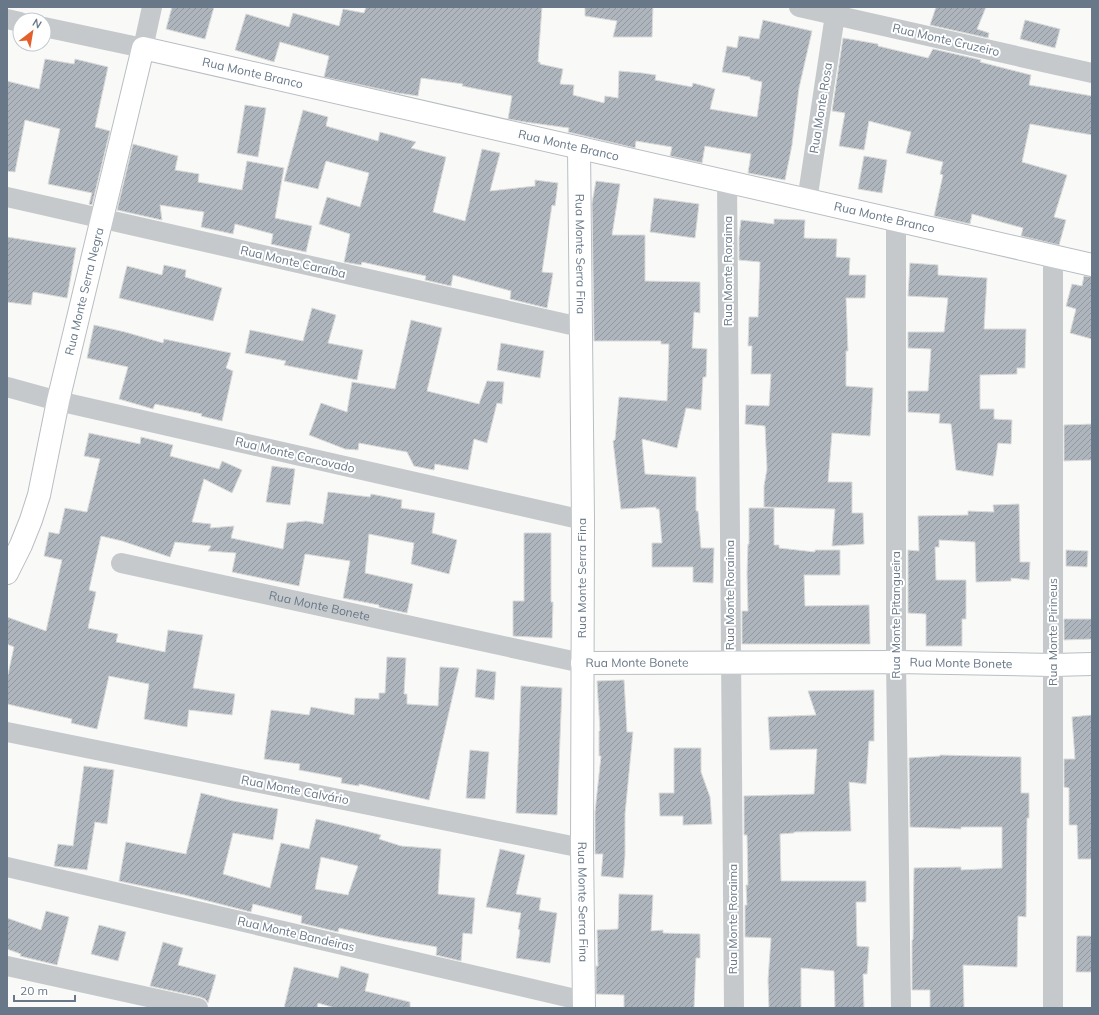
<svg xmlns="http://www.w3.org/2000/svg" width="1099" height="1015" viewBox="0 0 1099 1015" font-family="Mulish,sans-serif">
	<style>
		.building { fill: url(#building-hatch); stroke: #dbdbd9; fill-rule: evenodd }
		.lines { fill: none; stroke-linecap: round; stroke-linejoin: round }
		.secondary-casing { stroke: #b9bec3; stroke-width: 24 }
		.street { stroke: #c5c9cc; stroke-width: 20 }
		.secondary { stroke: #fff; stroke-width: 22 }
		.labels { text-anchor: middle; stroke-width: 4; stroke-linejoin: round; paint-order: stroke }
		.street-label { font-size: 12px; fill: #687888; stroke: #fff }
	</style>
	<defs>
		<pattern id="building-hatch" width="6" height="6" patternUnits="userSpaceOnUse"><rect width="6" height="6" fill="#aeb5bc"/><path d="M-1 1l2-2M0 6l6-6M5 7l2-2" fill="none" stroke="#91989f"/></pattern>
	</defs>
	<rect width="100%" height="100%" fill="#f9f9f7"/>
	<path class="building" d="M172,7h42l-9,32 -39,-10z
		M366,7h176l-4,55h2v2l23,5 -3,15 14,1 -1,10 31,8 1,-7 13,2 1,-27 23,2 14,2 -1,5 37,7 1,-4 22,6 -5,20 47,8 5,-35 -12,-3v-2l-28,-5 5,-26 10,2 2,-12 20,3 4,-19 49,11 -13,57 -7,57 -7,35 -37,-7 3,-19 -46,-8 -3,17 -32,-7 2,-9 -36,-6 -1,7 -67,-16 1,-4 -44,-6 -17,-3 4,-23 -50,-10 1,-2 -42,-6 -3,18 -20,-3 -74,-16 5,-21 -49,-14 -6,20 -39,-12 11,-36 43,13 4,-14 46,13 4,-17 21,4z
		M585,7h68l-1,30h-39l4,-16 -32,-5z
		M936,7h50l-9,22 12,4 -1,5 -58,-13z
		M1025,20l35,9 -5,19 -35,-9z
		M843,38l35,6v2l50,12 5,-9 48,11 -1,2 51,13 -2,10 63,11v39l-62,-11 -8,38 45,13 -13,42 12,3 -7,25 -38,-9 2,-8 -51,-14 -2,10 -36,-8 9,-41 -3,-1 3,-12 -37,-9 5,-21 -42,-11 -5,29 -25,-4 6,-33 -13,-2z
		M45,59l29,5 1,-5 33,8 -13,60 15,4 -18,74 -3,-1 3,-11 -44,-9 12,-55 -35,-9 -10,52 -8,-1v-90l32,8z
		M245,105l21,3 -8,49 -21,-4z
		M303,110l25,7 -2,9 52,15 2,-9 36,10 -5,6 35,9 -13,55 32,9 17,-72 18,4 -10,38 45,-5v-6l23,3 -3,23 -3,-1 -10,67 11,1 -6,35 -37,-9 1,-8 -58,-16 -2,11 -26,-6 1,-4 -64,-14 -1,3 -17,-3 6,-28 -31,-10 8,-27 33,10 9,-34 -43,-12 -8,28 -34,-8z
		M133,144l45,12 -3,14 24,4 -1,8 44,8 5,-29 37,7 -9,50 37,8 -6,26 -35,-8 2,-10 -38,-10 -2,10 -32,-7 3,-15 -44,-7 2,15 -45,-10z
		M864,156l23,4 -5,33 -24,-4z
		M596,181l24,3 -8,51h33v46l55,1v31l-6,-1 -2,36 15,1 -1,28h-3l-2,33 -15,-2 -9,40 -35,-9 3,35 51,3v34h2l3,37h13l-1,35 -20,-1v-15h-41v-24h10l-3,-34h-3v-2l-35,2 -8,-68 2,-1 4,-43 48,4 2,-57h-8v-3h-67l-2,-138z
		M654,198l45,6 -4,34 -45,-6z
		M774,219l31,1 -1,18 33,1 -1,18 14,1 -1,17h17l-1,23h-19l2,53h-2v35l27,2 -3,48 -38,-3 -4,49h24v31h11l1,31 -32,2 3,-37 -71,-2v-21l3,-17 -2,-43 -20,-2 1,-19 23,1 2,-32h-20l1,-28h-4l1,-29h9l2,-55 -21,-2v-23l2,-17 33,4z
		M7,237l69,11 -9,50 -34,-6 -2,13 -24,-3z
		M910,263l28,2v10l49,3 -3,51h42l-1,39h-8v6l-37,1v34h14v10l18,1 -1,24 -13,-1 -5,33 -37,-6 -5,-46 -12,-1 1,-9 -32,-2v-21h20l3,-42 -23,-1v-16h36l4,-34 -40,-2z
		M164,265l22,5 -1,7 37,11 -9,33 -94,-23 8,-32 35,9z
		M1084,276l8,1v62l-22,-6 6,-24 -10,-3 6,-22 10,2z
		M312,308l24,7 -8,28 35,7 -6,30 -73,-15 2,-4 -41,-8 5,-23 53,11z
		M411,320l31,8 -15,63 52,13 8,-23 17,1 -2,22 -5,-1 -10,40 -13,-4 -6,31 -33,-6 -1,6 -20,-4 -7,-14 -48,-9 -1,7 -13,-1 -36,-14 12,-32 26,9 5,-30 43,7z
		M94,325l31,7 38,11 1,-4 67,14 -5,15 7,3 -11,50 -21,-5 1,-2 -47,-10 -2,5 -34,-10 9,-32 -41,-9z
		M501,343l43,8 -4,27 -43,-8z
		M1092,424v36l-28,1v-36z
		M89,433l51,11 1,-7 32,8 -3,11 49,13 3,-8 20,9 -10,23 -28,-14 -12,43 19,2 -1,4 24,-2 -3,12 52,11 4,-26 19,-2 17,3 5,-32 42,5 1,-3 31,6 -1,8 34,5 -3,20 25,7 -8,34 -38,-10 3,-21 -45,-9 -4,39 48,11 -6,29 -28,-6v-2l-36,-7 7,-37 -45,-7 -6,32 -67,-14 4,-19 -28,-2 3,-5 -36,-4 -5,15 -48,-16 -21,-5 -12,54 7,2 -8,36 30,6 -2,8 49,10 3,-22 35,5 -10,53 42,6 -3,21 -43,-5 -2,17 -43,-8 5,-35 -40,-8 -12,53 -26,-6 1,-4 -65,-15v-25l7,-32 -7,-3v-27l39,14 16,-71 -18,-4 5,-24 10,2 6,-26 22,4 13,-53 -16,-3z
		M272,466l23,3 -5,36 -24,-3z
		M1019,504l1,58h10l-1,18 -18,-2v3l-35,1 -1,-40 -36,-2v7h-4l1,33h30v39h-4v27h-36v-32l-18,-1v-63l11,1 -1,-35 50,-1v-4l26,1 -1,-7z
		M749,508h25v37h5v3l36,4v-2h25v25h-36l1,31 64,-1 1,39h-128v-33h6l-1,-37 1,-30h1z
		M524,533h27v69h2l-1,36 -39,-2v-35h11z
		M1066,550l22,1 -1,16 -21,-1z
		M1064,619h28v20l-28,1z
		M387,657l19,1 -2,36h3v10l31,2 2,-39 19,1 -30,132 -70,-16v2l-18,-3 1,-5 -43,-8 1,-6 -36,-5 7,-49 38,5 2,-8 43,8 1,-17 24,1v-6h6z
		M477,669l19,3 -2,28 -19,-3z
		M624,680l3,52h6l-8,82v42l-2,22 -22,-2 2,-22h-8v-42l6,-56h-2v-25h1l-3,-50z
		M521,686l41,2 -5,127 -41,-2z
		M874,690v51h-5l-3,43 -17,-2 2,49 -57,1v1l-14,1 1,47h85v21h-10l1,44 12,1 -2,27h-4l1,34h-29l-1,-37 -33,-3v40h-32l-1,-28 3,-42 -26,-1v-32h2l-1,-20h2l-1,-50h-3v-39l70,-2 3,-45 -47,1 -2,-33 48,-2 -8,-24z
		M1092,715v144h-14l-1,-34h-8v-37l-5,-1v-28h11l-3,-42z
		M674,748h27v24l9,25 2,27 -29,1v-9h-23l-1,-23h15z
		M470,750l19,2 -4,47 -19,-1z
		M940,755l81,2v36h8v25h-2l-1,99 -8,-1 -1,51 -54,-2 1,43h-34v-18h-18v-50h1l1,-72 47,-1v3l41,-2v-41h-41v2l-51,-2 -1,-69 31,-2z
		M84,766l30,4 -7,54 -12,-2 -8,48 -33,-4 4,-22 15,2z
		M201,793l32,8 45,8 -5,31 -40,-7 -10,41 47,14 11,-45 28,6 7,-30 50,12 15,4 -2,4 22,7 40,3 -3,45 37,4 -3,36 -9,-1 -2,28 -25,-6 1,-8 -57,-10 -41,-9 -1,4 -37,-9 1,-7 -49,-12 -2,8 -66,-17 -66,-14 7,-39 60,12zM321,857l37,9 -10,29 -33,-6z
		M500,849l25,6 -9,39 25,4 -2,12 18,3 -7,50 -34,-5 4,-28 -2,-1 3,-16 -35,-6z
		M619,894l34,1 -2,36 12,-1v3l37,1v24h-4l-2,50h-70v-13l-28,-1v-28h2l-1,-36 21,-1z
		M46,911l23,6 -12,48 -37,-9 1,-2 -14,-5v-31l34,12z
		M99,925l27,7 -8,29 -27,-7z
		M1077,936h15v36h-16z
		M163,942l20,6 -5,17 38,10 -8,28 -3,-4 -5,-2 -50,-11z
		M341,966l28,8 -4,17 45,11v6h-75l-17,-5 -1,5h-33l10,-41 44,11z"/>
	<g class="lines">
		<g class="secondary-casing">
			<g id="secondary">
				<path id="s2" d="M579,148l4,372 -1,328 2,160"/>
				<path id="s3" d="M7,573l14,-28 10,-25 8,-25 19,-94 85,-353 949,217"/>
				<path id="s4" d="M582,663l314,-1 157,3 39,-1"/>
			</g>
		</g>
		<g class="street">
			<path d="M799,7l293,66"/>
			<path d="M7,19l13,3"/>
			<path d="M44,27l99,21 9,-41"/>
			<path d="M727,182l7,826"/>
			<path d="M7,197l573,130"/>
			<path d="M807,201l28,-186"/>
			<path d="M896,221v441l5,346"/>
			<path d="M7,387l51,14 525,119"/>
			<path id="s1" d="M121,563l461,100"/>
			<path d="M7,732l575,116"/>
			<path d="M7,867l577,134"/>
			<path d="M7,966l191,42"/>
			<path d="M1053,1008v-752"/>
		</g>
		<use href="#secondary" class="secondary"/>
	</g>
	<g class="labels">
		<g class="street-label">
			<text transform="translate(946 40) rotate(13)" y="4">Rua Monte Cruzeiro</text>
			<text dy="4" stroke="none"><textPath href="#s3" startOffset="656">Rua Monte Branco</textPath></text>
			<text transform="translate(821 108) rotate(-81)" y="4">Rua Monte Rosa</text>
			<text dy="4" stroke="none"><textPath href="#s3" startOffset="980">Rua Monte Branco</textPath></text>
			<text dy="4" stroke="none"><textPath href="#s3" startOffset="1304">Rua Monte Branco</textPath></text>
			<text dy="4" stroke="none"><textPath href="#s2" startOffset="106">Rua Monte Serra Fina</textPath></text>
			<text transform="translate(293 262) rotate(13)" y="4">Rua Monte Caraíba</text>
			<text transform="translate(728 271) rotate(-90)" y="4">Rua Monte Roraima</text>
			<text dy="4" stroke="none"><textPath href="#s3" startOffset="293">Rua Monte Serra Negra</textPath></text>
			<text transform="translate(295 455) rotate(13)" y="4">Rua Monte Corcovado</text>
			<text transform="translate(582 578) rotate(-90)" y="4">Rua Monte Serra Fina</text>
			<text transform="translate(730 595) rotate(-90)" y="4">Rua Monte Roraima</text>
			<text dy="4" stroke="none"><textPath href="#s1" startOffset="203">Rua Monte Bonete</textPath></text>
			<text transform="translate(896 615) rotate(-90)" y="4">Rua Monte Pitangueira</text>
			<text transform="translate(1053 632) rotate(-90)" y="4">Rua Monte Pirineus</text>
			<text dy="4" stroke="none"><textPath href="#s4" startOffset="55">Rua Monte Bonete</textPath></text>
			<text dy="4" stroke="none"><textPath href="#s4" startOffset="379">Rua Monte Bonete</textPath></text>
			<text transform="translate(295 790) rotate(11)" y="4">Rua Monte Calvário</text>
			<text dy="4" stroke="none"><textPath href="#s2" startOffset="754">Rua Monte Serra Fina</textPath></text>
			<text transform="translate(733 919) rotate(-90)" y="4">Rua Monte Roraima</text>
			<text transform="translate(296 934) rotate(13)" y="4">Rua Monte Bandeiras</text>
		</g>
	</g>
	<rect width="1099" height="1015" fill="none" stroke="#687888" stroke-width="16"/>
	<g transform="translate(32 32) rotate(31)"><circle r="19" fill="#ffffff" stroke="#c3c9cf"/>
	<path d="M0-3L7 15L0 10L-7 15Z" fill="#e45f2c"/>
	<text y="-6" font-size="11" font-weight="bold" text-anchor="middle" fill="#687888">N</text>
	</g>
	<path d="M14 995v6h61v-6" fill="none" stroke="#687888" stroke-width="2"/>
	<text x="20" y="995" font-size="12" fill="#687888" stroke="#ffffff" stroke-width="3" paint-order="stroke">20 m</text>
</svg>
